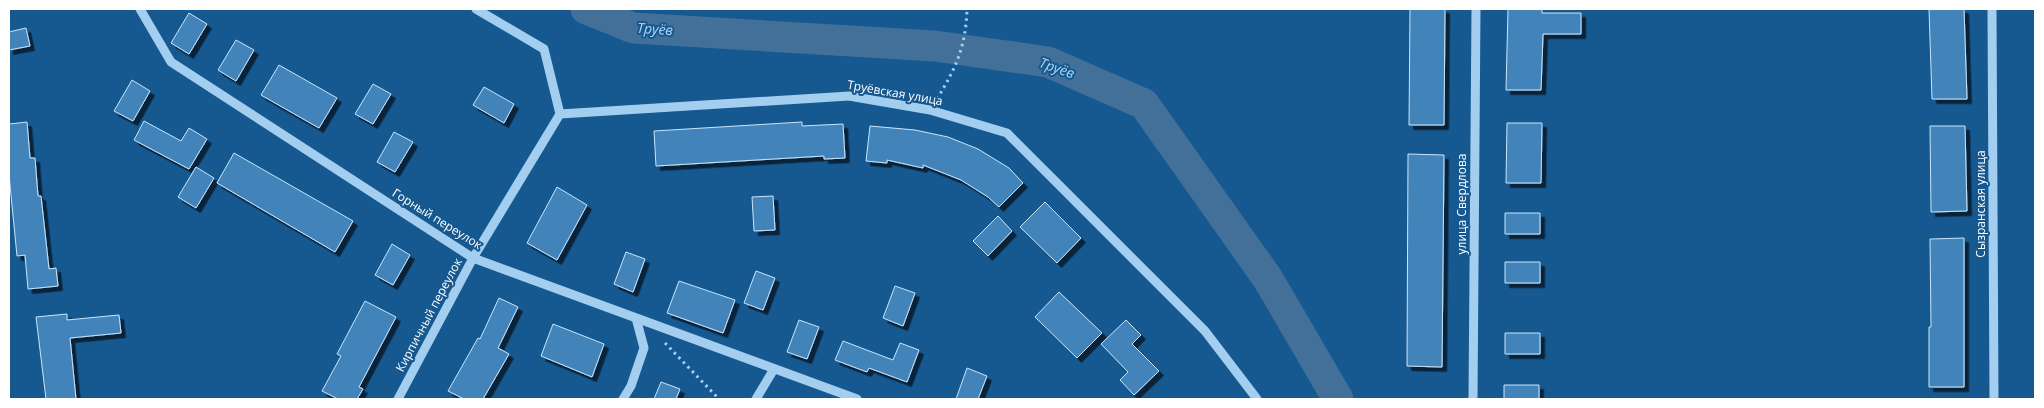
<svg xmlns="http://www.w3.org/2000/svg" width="2044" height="408" viewBox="0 0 2044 408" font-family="'Open Sans',sans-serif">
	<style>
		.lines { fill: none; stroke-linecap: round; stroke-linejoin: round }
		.river { stroke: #427099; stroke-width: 31 }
		.building { fill: #4384b9; stroke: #c9e5fb; filter: url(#shadow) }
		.path { stroke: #a3cef0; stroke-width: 3; stroke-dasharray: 2.5 4; stroke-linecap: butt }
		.minor { stroke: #a3cef0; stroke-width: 9 }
		.labels { text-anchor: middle; stroke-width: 4; stroke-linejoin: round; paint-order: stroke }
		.street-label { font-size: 12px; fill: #fff; stroke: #165890 }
		.water-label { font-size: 14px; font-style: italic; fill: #afd7f7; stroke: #165890 }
	</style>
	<defs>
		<filter id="shadow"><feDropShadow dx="4.5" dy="4.5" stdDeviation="0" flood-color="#0009"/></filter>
	</defs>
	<rect width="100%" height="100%" fill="#165890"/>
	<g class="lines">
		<path class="river" d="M586,9l47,19 302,18 113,16 96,42 124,175 70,120"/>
	</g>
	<path class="building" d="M1410,9h35l-1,116h-35z
		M1508,9h34v4h39v21h-38l-2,56h-35z
		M1929,9h35l3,90h-35z
		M189,13l18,11 -18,30 -18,-11z
		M26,28l4,18 -21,4v-18z
		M236,40l18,10 -18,31 -18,-11z
		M279,65l58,33 -18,30 -58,-33z
		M132,80l18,11 -17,30 -19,-10z
		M373,84l18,10 -18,30 -18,-10z
		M484,87l30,17 -10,19 -31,-18z
		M144,121l37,20 8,-13 18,11 -18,30 -55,-29z
		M27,122l3,36h5l3,38h3l8,73 7,-1 2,18 -30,3 -3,-34 -8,1 -8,-81v-51z
		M802,122v4l41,-2 2,34 -21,1v-3l-168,10 -2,-35z
		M1507,123h35l-1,60h-35z
		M870,126l45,4 33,7 30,12 31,19 14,15 -24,24 -11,-10 -27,-17 -38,-15v3l-36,-8v3l-21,-2z
		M1930,126h35l2,85 -36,1z
		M394,132l19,10 -18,30 -18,-10z
		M234,153l119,68 -18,31 -118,-69z
		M1408,154l36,1 -2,212 -35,-1z
		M196,167l18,11 -18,30 -18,-11z
		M557,187l30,18 -30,55 -30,-17z
		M773,196l2,34 -21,1 -2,-34z
		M1045,202l36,36 -24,25 -37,-36z
		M1505,213h35v21h-35z
		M998,216l14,15 -24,25 -15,-15z
		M1964,238v149h-35v-60h2l-1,-88z
		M392,244l18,11 -17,30 -18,-10z
		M626,252l19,7 -12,33 -19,-8z
		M1505,262h35v21h-35z
		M756,271l19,7 -12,32 -19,-7z
		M679,281l56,19 -12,33 -56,-20z
		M895,286l20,7 -12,33 -20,-8z
		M1059,292l43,41 -25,25 -42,-41z
		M499,298l19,9 -20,41 11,6 -26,45h-19l-16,-8 30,-53 2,1z
		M365,301l31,16 -37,70 4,2 -6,10h-19l-16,-8 19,-35 -4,-2z
		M67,314v6l52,-5 2,18 -51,5 6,61h-30l-10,-82z
		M799,320l20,7 -12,32 -20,-7z
		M1126,320l15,15 -9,9 27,27 -25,24 -14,-15 8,-8 -27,-28z
		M553,324l51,20 -12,33 -51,-21z
		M1505,333h35v21h-35z
		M843,341l50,19 7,-17 19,7 -12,32 -38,-14 -2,4 -32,-12z
		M967,368l20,8 -9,23h-22z
		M661,382l19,7 -4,10h-22z
		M1504,385h35v14h-35z"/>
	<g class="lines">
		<path class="path" d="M937,99c19,-31 29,-53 30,-90
			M665,343l54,56"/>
		<path class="minor" d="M140,9l31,53 302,196 384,141
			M476,9l68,40 16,65
			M1992,9l2,390
			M560,114l289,-18 81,14 77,23 198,198 52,68
			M398,399l75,-141 87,-144
			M623,399l8,-13 13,-38 -8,-30
			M756,399l18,-30
			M1473,399l3,-390"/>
	</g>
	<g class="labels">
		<g class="street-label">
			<text transform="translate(895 93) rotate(10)" y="4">Труёвская улица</text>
			<text transform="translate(1462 204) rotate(-90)" y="4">улица Свердлова</text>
			<text transform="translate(1981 204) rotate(-90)" y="4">Сызранская улица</text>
			<text transform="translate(437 219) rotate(32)" y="4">Горный переулок</text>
			<text transform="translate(429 315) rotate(-62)" y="4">Кирпичный переулок</text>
		</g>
		<g class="water-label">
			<text transform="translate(655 29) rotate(4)" y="5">Труёв</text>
			<text transform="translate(1057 68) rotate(19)" y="5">Труёв</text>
		</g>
	</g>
	<rect width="2044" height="408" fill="none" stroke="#ffffff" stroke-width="20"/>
</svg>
